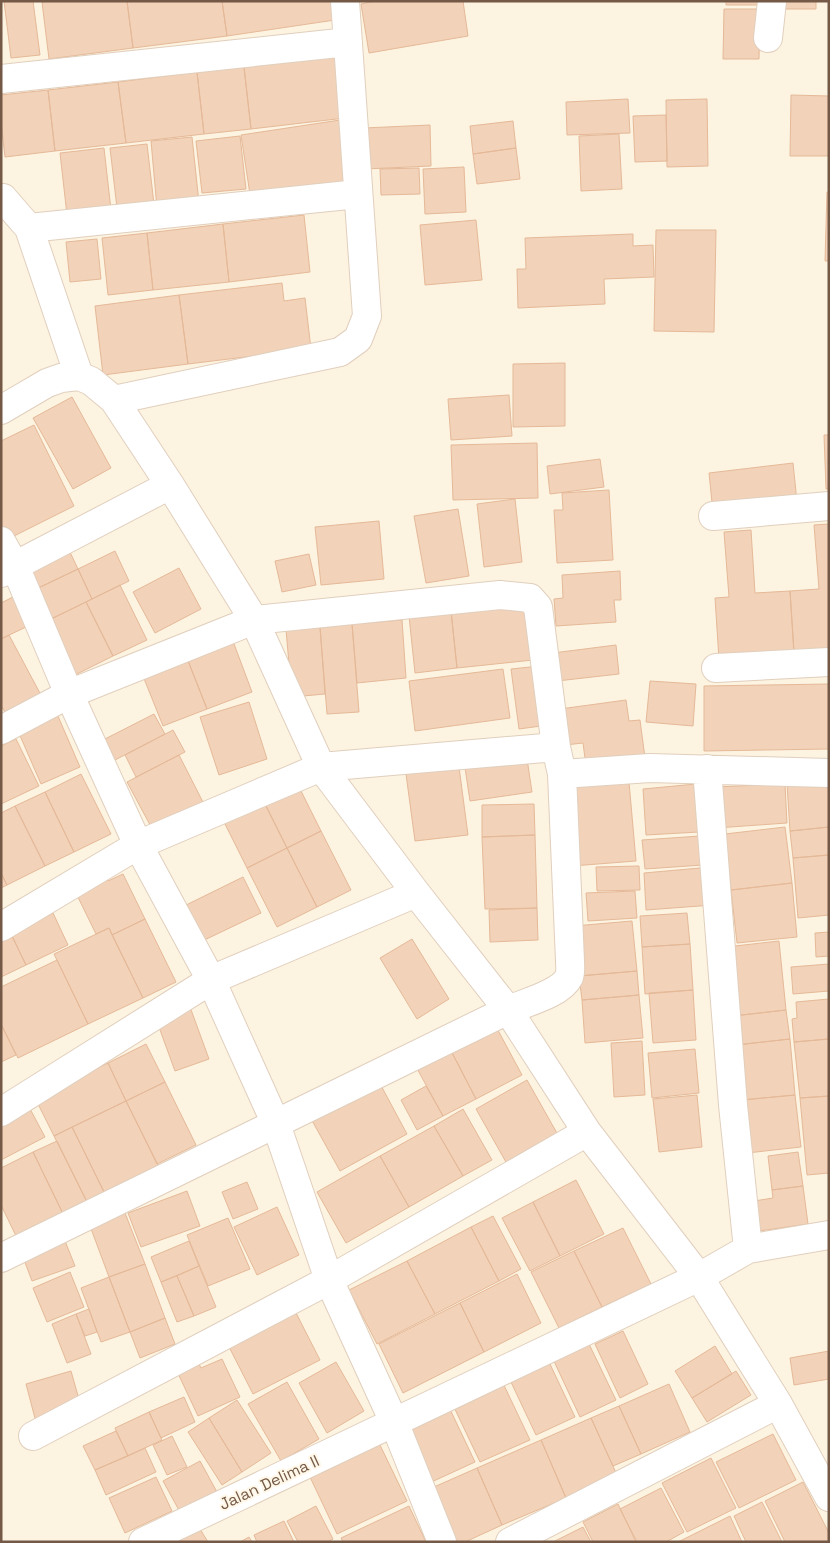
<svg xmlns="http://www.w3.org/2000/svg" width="830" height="1543" viewBox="0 0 830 1543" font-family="'Space Grotesk',sans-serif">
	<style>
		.building { fill: #f2d2b8; stroke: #e5b998 }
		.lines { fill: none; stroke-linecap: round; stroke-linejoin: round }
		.street-casing { stroke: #e1cfbd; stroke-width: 30 }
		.street { stroke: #fff; stroke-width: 28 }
		.labels { text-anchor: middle; stroke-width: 4; stroke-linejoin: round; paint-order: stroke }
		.street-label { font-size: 16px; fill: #745947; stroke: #fff7e7 }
	</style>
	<rect width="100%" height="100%" fill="#fcf3e1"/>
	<path class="building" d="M4,1h29l7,54 -29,3z
		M50,1h77l6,47 -84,11 -7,-57z
		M127,1h95l5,35 -94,12z
		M222,1h110l3,19 -108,16z
		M375,1h88l5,35 -99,17 -8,-49z
		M726,1h39v4h-39z
		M779,1h37v8h-37z
		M724,9h36l-1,50h-36z
		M338,56l7,62 -94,11 -7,-62z
		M244,67l7,62 -47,5 -7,-62z
		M197,72l7,62 -78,9 -8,-61z
		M118,82l8,61 -71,8 -7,-61z
		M48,90l7,61 -50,6 -4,-35v-27z
		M791,95l38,1v60h-39z
		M628,99l2,34 -63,2 -1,-33z
		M707,99l1,67 -41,1 -1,-67z
		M666,115l1,46 -32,1 -2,-46z
		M340,120l10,67 -99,14 -10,-66z
		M513,121l3,27 -43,6 -3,-28z
		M430,125l1,41 -66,3 -1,-41z
		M619,134l3,55 -41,2 -2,-55z
		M240,136l6,53 -44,4 -6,-52z
		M192,137l7,66 -42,5 -6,-67z
		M147,144l7,60 -37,4 -7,-60z
		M104,148l7,62 -44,5 -7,-62z
		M516,148l4,31 -43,5 -4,-30z
		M464,167l2,45 -41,2 -2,-45z
		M419,168l1,26 -39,1 -1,-26z
		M827,192h2v69h-4z
		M304,215l6,57 -81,10 -6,-58z
		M476,220l6,60 -57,5 -5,-60z
		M223,224l6,58 -76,8 -6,-57z
		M656,230h60l-2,102 -60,-1z
		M147,233l6,57 -45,5 -6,-57z
		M633,234v12l20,-1 1,32 -50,2 1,25 -87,4 -1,-39h9l-1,-31z
		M97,239l4,40 -31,3 -4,-40z
		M282,283l2,18 21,-3 6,51 -123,15 -9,-69z
		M179,295l9,69 -85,11 -8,-69z
		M565,363v63l-52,1v-63z
		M509,395l3,41 -61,4 -3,-41z
		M72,397l39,71 -38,21 -40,-71z
		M34,425l40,81 -68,34 -5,-9v-90z
		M824,435h5v54h-3z
		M537,443l1,55 -85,2 -2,-55z
		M600,459l4,28 -54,7 -3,-28z
		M793,463l4,39 -84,10 -4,-39z
		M609,490l4,70 -56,3 -3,-53h9l-1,-17z
		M515,499l7,63 -38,5 -7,-63z
		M458,509l11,67 -43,7 -12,-67z
		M379,521l5,58 -63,6 -6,-58z
		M829,524v127l-35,2 -4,-62 29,-2 -5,-64z
		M751,530l4,63 35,-2 4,62 -75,6 -4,-61 14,-1 -5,-65z
		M68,548l10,21 -46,22 -10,-21z
		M115,551l14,30 -37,18 -14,-30z
		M309,554l7,31 -34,7 -7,-31z
		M179,568l22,41 -46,24 -22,-41z
		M78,569l14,30 -45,22 -15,-30z
		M620,571l1,29h-7l2,22 -60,4 -2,-27 9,-1 -1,-23z
		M120,585l27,55 -34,16 -27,-54z
		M13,597l15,29 -27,13v-36z
		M86,602l27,54 -40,20 -26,-55z
		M528,603l5,57 -76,8 -6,-57z
		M451,611l6,57 -42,5 -6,-57z
		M402,620l4,58 -49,5 -5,-59z
		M352,624l7,88 -32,2 -7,-87z
		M320,627l5,67 -33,3 -6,-67z
		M9,635l33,62 -35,19 -6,-11v-66z
		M231,636l21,56 -45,17 -22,-56z
		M616,645l3,29 -71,8 -3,-28z
		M185,653l22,56 -44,17 -22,-55z
		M540,666l8,59 -29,4 -8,-60z
		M503,669l7,49 -95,13 -6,-50z
		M650,681l46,3 -3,42 -47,-4z
		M829,684v65l-125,2v-65z
		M626,700l3,21 11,-1 5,38 -59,8 -3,-23 -18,2 -5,-36z
		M249,702l18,57 -48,16 -19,-58z
		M57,714l23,53 -39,17 -23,-53z
		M154,714l11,20 -50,26 -10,-21z
		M173,730l12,22 -49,25 -11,-22z
		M16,739l23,47 -38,18v-58z
		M526,752l6,40 -62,9 -6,-40z
		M179,755l28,55 -51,26 -29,-54z
		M459,767l9,68 -53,6 -9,-67z
		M81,774l30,60 -37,18 -29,-60z
		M829,780v47l-39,4 -3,-47z
		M296,781l25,50 -34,17 -25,-50z
		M629,782l7,79 -64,5 -7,-78z
		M696,784l3,48 -53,3 -3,-46z
		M785,784l2,39 -71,5 -2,-41z
		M45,792l29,60 -29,14 -30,-60z
		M262,798l25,50 -40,20 -25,-50z
		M534,804l1,31 -53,2v-32z
		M15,806l30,60 -38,19 -6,-12v-60z
		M785,827l7,56 -61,7 -6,-56z
		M829,827v28l-36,3 -3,-27z
		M321,831l30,59 -34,17 -30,-59z
		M535,835l2,73 -52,1 -3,-72z
		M700,836l3,29 -58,4 -3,-29z
		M287,848l30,59 -40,20 -30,-59z
		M829,855v60l-31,3 -5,-60z
		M639,866l1,24 -43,1 -1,-24z
		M711,867l2,38 -67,5 -2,-37z
		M1,873l6,12 -6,3z
		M104,873l4,8 15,-7 22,45 -33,16 -3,-7 -13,6 -23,-47z
		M243,877l18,36 -65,31 -18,-35z
		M792,883l5,54 -60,6 -6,-53z
		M635,891l2,27 -49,3 -2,-28z
		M537,908l1,32 -48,2 -1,-32z
		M53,913l15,32 -42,20 -15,-31z
		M687,913l3,31 -48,3 -2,-31z
		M145,919l31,63 -33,16 -31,-63z
		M632,921l5,50 -58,5 -5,-50z
		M109,928l34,70 -55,26 -34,-70z
		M829,932v24l-13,1 -1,-24z
		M11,934l15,31 -25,12v-39z
		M412,939l37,60 -32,20 -37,-61z
		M779,941l7,69 -53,6 -7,-69z
		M690,944l3,46 -48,4 -3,-47z
		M57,960l31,64 -70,34 -17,-34v-37z
		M829,964v27l-36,3 -2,-27z
		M637,971l2,24 -57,5 -3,-24z
		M693,990l3,50 -43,3 -4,-50z
		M639,995l4,43 -58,5 -3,-43z
		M829,999v40l-35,3 -2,-23 5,-1 -1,-16z
		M190,1007l19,52 -34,12 -19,-52z
		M786,1010l4,29 -54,6 -3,-29z
		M493,1021l29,54 -46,24 -28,-54z
		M1,1024l15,31 -15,7z
		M790,1039l5,56 -53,5 -6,-55z
		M829,1039v57l-29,2 -6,-56z
		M642,1041l3,54 -31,2 -3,-54z
		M146,1044l19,38 -39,19 -18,-38z
		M448,1045l28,54 -33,17 -29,-53z
		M695,1049l4,44 -47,5 -4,-45z
		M108,1063l18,38 -72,35 -19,-38z
		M378,1080l29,54 -67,37 -30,-54z
		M527,1080l35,62 -51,29 -35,-62z
		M165,1082l31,63 -39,19 -31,-63z
		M426,1086l17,30 -26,14 -16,-30z
		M697,1095l5,52 -43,5 -6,-53z
		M795,1095l6,52 -54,6 -5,-53z
		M829,1096v77l-22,2 -7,-77z
		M126,1101l37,74 -54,27 -37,-75z
		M29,1107l16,30 -44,23v-39z
		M463,1109l29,51 -29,16 -29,-50z
		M434,1126l29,50 -54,31 -29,-51z
		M72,1127l37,75 -18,8 -37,-74z
		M57,1141l34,69 -24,12 -34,-70z
		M33,1152l34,70 -47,22 -19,-39v-37z
		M798,1152l5,34 -31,4 -4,-34z
		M380,1156l29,51 -63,36 -29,-51z
		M576,1180l28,54 -44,22 -27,-54z
		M247,1182l11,27 -25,10 -11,-27z
		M803,1186l5,38 -56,8 -4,-30 25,-4 -1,-8z
		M187,1191l13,35 -59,21 -13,-34z
		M533,1202l27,54 -30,15 -28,-53z
		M277,1207l22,48 -42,20 -23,-48z
		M125,1213l20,51 -36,13 -19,-51z
		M493,1216l28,53 -22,12 -28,-54z
		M228,1218l22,51 -42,17 -21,-51z
		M471,1227l28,54 -64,33 -28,-53z
		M623,1228l28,56 -49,23 -28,-56z
		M65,1241l10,25 -43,15 -9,-24z
		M189,1241l10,25 -38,16 -10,-25z
		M574,1251l28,56 -43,21 -28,-56z
		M407,1261l28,53 -58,30 -28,-54z
		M145,1264l20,54 -35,14 -21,-55z
		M199,1266l17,41 -22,9 -17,-40z
		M70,1272l14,35 -37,15 -14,-34z
		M517,1274l24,49 -57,29 -24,-49z
		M177,1276l17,40 -17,6 -16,-40z
		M109,1277l21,55 -29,10 -20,-54z
		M460,1303l24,49 -81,41 -24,-49z
		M89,1309l8,23 -12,4 -9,-22z
		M294,1309l26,51 -67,34 -26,-51z
		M76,1314l15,40 -24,9 -15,-39z
		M165,1318l10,26 -35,14 -10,-26z
		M623,1331l25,53 -28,14 -25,-54z
		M588,1342l28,58 -36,17 -27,-58z
		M715,1346l17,28 -40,24 -17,-27z
		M829,1351v28l-35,6 -4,-27z
		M195,1356l6,12 21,-9 18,38 -42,19 -24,-51z
		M336,1362l28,49 -37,22 -28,-50z
		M549,1362l26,55 -39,18 -26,-55z
		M71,1371l11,39 -46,12 -10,-38z
		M736,1371l15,24 -44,27 -15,-24z
		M501,1379l29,61 -50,22 -28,-59z
		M287,1382l32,57 -38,22 -33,-57z
		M669,1384l21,48 -49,22 -22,-48z
		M184,1397l11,25 -34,16 -12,-26z
		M237,1400l34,53 -29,19 -33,-54z
		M448,1405l27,57 -50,23 -27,-56z
		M619,1406l22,48 -28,12 -22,-48z
		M149,1412l13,28 -34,16 -13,-28z
		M209,1418l33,54 -20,13 -34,-53z
		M591,1418l26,57 -51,23 -25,-58z
		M116,1431l12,25 -33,14 -12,-24z
		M773,1434l23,46 -57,28 -23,-46z
		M172,1436l15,31 -20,8 -14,-30z
		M541,1440l25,58 -64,27 -25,-57z
		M379,1443l28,58 -70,33 -28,-59z
		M145,1448l11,24 -50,23 -11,-25z
		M711,1458l25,50 -49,24 -25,-49z
		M200,1461l17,31 -37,20 -17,-31z
		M477,1468l25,57 -37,17h-17l-23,-51z
		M156,1477l16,34 -47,22 -16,-35z
		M803,1482l26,51v9h-44l-20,-41z
		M661,1488l23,44 -18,10h-29l-17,-33z
		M762,1502l20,40h-36l-12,-26z
		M618,1504l18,38h-43l-10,-20z
		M316,1506l17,33 -6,3h-29l-11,-21z
		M409,1506l17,36h-83l-2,-4z
		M730,1516l12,26h-64z
		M284,1521l10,21h-37l-3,-7z
		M583,1527l8,15h-38z
		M200,1529l8,13h-31z
		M249,1537l3,5h-12z"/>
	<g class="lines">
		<g class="street-casing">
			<path id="street" d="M768,38l4,-37
				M1,79l347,-37
				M3,198l26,30 50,148
				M29,228l329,-34
				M114,400l226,-48 18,-13 9,-23 -22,-315
				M1,410l46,-27 14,-5 18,-2 12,5 23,19 56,85 84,135 67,147 95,126 92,117 79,122 112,145 79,127 51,93
				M713,516l116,-10
				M1,541l14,25 54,128 69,151 73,135 65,144 53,156 65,142 48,120
				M1,573l169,-88
				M716,668l113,-6
				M1,730l68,-36 185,-74 246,-25 30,3 8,9 18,140 6,27 8,187c0,5 1,11 -1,16 -8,17 -45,26 -61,33l-507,248
				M707,769l26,336 15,144
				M562,774l88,-6 179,5
				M1,927l137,-82 183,-78 235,-20
				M1,1112l210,-132 205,-87
				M33,1436l296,-156 258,-148
				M143,1542l556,-265 49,-28 81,-14
				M510,1542l268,-138"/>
		</g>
		<use href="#street" class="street"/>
	</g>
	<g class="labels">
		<g class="street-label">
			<text transform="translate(269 1482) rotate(-25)" y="6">Jalan Delima II</text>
		</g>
	</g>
	<rect width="830" height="1543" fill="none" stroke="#745947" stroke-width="5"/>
</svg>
